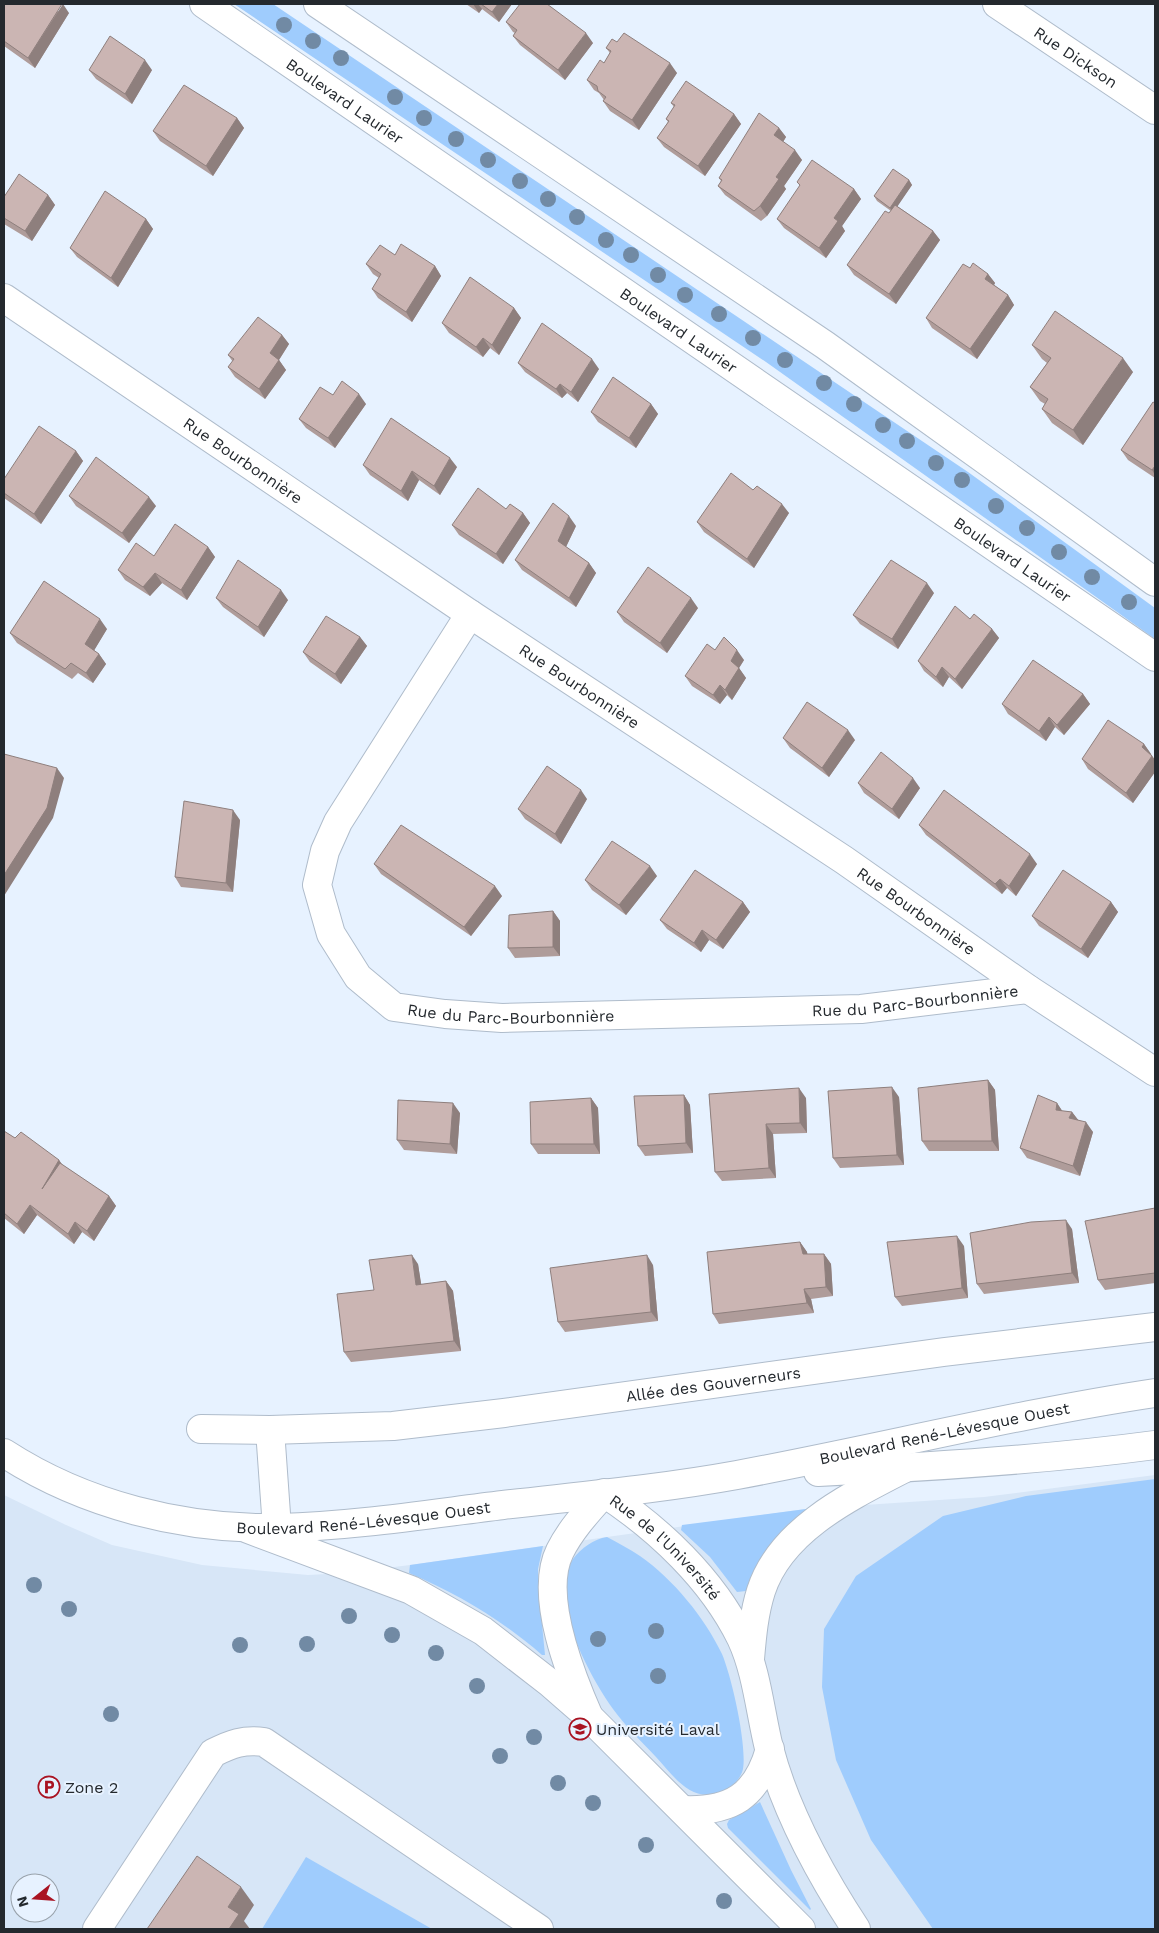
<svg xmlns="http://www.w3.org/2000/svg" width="1159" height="1933" viewBox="0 0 1159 1933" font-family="'Work Sans',sans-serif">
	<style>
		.built { fill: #d7e6f7; fill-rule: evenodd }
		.green { fill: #9fccfd }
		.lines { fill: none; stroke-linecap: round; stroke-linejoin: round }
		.minor-casing { stroke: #afbccb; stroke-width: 30 }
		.major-casing { stroke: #afbccb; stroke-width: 30 }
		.minor { stroke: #fff; stroke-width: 28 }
		.major { stroke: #fff; stroke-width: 28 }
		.tree { fill: #718aa4 }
		.wall { fill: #af9c9a }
		.shaded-wall { fill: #8e7f7d }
		.building { fill: #cbb5b3; stroke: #8e7f7d }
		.labels { text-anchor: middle; stroke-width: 4; stroke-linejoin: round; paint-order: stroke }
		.street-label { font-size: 16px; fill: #24292e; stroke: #e7f2ff }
		.poi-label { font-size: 16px; fill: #24292e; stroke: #e7f2ff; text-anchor: start }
	</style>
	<rect width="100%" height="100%" fill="#e7f2ff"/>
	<path class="built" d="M1155,1475v454h-1151v-434l62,30 46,20 90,20 106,10 38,-2 64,-8 395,-56 179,-12zM20,1883h30v30h-30z"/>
	<path class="green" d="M234,4h39l695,468 187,136v31l-389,-277z
		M1155,1479v450h-222l-62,-89 -35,-80 -14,-73 2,-58 32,-53 87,-60 83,-20z
		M806,1509l1,3 -39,37 -22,42 -9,1 -27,-35 -29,-27 1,-5z
		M607,1537c11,6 23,12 33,19 33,23 65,62 82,98 10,24 25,91 21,115 -2,9 -9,16 -16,20 -33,18 -51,-10 -71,-32 -15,-16 -30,-30 -43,-48 -24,-34 -66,-110 -40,-150 8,-11 21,-20 34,-22z
		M543,1546l-5,23v14l7,72h-3c-40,-35 -84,-61 -133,-82l1,-8z
		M760,1802l31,68 20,39 -1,1 -82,-82 -1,-4 2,-4z
		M306,1857l126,72h-170z"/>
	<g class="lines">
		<g class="minor-casing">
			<g id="minor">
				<path id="s1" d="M997,4l158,106"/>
				<path id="s2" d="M4,298l466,316 374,246 184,129 127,83"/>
				<path id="s3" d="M470,614l-132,208 -13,29 -8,34 14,49 27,43 36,30 51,7 57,4 359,-9 167,-20"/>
				<path id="s4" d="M201,1429l69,1 123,-4 111,-13 440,-61 211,-25"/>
				<path d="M270,1430l7,98"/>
				<path d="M248,1529l163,61 72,41 67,52 39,34 212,212"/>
				<path d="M750,1659c2,-23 4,-46 11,-68 20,-62 90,-95 144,-123"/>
				<path id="s5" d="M589,1717c-18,-41 -51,-122 -29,-166 11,-22 28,-40 44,-58 54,35 108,86 137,145 16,34 19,74 28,110 17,65 51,126 87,181"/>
				<path d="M683,1810c48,2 74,-14 87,-61"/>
				<path d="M97,1929l116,-176c18,-9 31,-14 51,-11l275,187"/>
			</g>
		</g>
		<g class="major-casing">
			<g id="major">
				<path id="s6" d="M204,4l951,653"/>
				<path d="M318,4l507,341 330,237"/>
				<path id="s7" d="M4,1453c80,52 180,77 275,75 75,-2 150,-14 224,-23 78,-9 157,-16 234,-30 140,-26 278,-61 418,-82"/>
				<path d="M818,1472c113,-5 225,-12 337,-27"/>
			</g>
		</g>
		<use href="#minor" class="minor"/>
		<use href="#major" class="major"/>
	</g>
	<g class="tree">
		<circle cx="284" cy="25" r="8"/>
		<circle cx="313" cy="41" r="8"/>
		<circle cx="341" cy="58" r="8"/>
		<circle cx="395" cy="97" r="8"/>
		<circle cx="424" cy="118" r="8"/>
		<circle cx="456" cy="139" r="8"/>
		<circle cx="488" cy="160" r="8"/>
		<circle cx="520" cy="181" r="8"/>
		<circle cx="548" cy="199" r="8"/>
		<circle cx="577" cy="217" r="8"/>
		<circle cx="606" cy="240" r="8"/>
		<circle cx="631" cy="255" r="8"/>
		<circle cx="658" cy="275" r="8"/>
		<circle cx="685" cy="295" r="8"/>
		<circle cx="719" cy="314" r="8"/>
		<circle cx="753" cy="338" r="8"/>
		<circle cx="785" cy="360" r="8"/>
		<circle cx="824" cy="383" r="8"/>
		<circle cx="854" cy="404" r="8"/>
		<circle cx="883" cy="425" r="8"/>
		<circle cx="907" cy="441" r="8"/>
		<circle cx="936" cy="463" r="8"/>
		<circle cx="962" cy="480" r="8"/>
		<circle cx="996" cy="506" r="8"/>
		<circle cx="1027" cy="528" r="8"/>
		<circle cx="1059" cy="552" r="8"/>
		<circle cx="1092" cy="577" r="8"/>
		<circle cx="1129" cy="602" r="8"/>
		<circle cx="34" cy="1585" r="8"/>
		<circle cx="69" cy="1609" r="8"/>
		<circle cx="349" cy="1616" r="8"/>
		<circle cx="656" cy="1631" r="8"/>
		<circle cx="392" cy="1635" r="8"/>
		<circle cx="598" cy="1639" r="8"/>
		<circle cx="307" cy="1644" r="8"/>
		<circle cx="240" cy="1645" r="8"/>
		<circle cx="436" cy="1653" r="8"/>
		<circle cx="658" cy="1676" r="8"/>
		<circle cx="477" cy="1686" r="8"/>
		<circle cx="111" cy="1714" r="8"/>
		<circle cx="534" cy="1737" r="8"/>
		<circle cx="500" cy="1756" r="8"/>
		<circle cx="558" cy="1783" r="8"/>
		<circle cx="593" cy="1803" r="8"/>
		<circle cx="646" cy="1845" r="8"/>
		<circle cx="724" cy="1901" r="8"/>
	</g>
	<path class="wall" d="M4,4l65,9 -34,55 -31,-22z
		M466,4h46l-13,18 -17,-13 -3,4z
		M506,22l87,21 -28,37 -45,-35 -7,-9 2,-3 -2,-1z
		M617,42l60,31 -38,57 -29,-19 -7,-10 1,-1 -5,-7 -5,-3 -7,-10 17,-17 6,-10 -4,-5z
		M89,70h63l-20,34 -36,-25z
		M671,103l63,11 7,10 -36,52 -41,-29 -7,-9 11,-16 -2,-3 8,-12z
		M237,118l7,10 -31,48 -53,-35 -7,-10z
		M779,128l7,9 -3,5 19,18 -18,26 2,3 -19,27 -6,5 -36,-26 -7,-9 3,-5 -2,-3z
		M909,180l3,5 -15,21 36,25 7,9 -44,64 -42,-29 -7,-10 44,-54 -14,-10 -3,-5z
		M797,182l57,7 7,10 -19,27 3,5 -19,27 -42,-30 -7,-9 23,-33z
		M48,195l7,10 -23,36 -28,-17v-27z
		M146,219l7,10 -35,58 -41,-30 -7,-9z
		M366,264l69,2 6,10 -29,46 -34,-24 -6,-9 7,-11 -6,-4z
		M970,268l18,6 7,9 -1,2 14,10 6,10 -37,54 -45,-31 -6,-10z
		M514,308l7,10 -22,37 -9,-7 -7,9 -34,-24 -7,-10z
		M282,335l7,9 -10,16 7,10 -21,29 -30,-22 -7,-10 5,-5 -5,-7z
		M1032,345l101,27 -50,73 -31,-22 -10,-14 3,-5 -5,-3 -10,-14 17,-24 -5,-4z
		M518,363l81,6 -21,33 -11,-9 -5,5 -37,-26z
		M333,395l33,9 -31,44 -29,-20 -7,-9z
		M1155,403v75l-27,-18 -7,-10z
		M651,404l7,10 -22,34 -38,-26 -7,-10z
		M76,451l7,10 -42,63 -37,-26v-19z
		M363,465l94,2 -17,28 -21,-15 -11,21 -38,-26z
		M753,490l36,23 -35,55 -50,-36 -7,-10z
		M69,496l87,10 -27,37 -53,-37z
		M506,509l17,4 7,10 -27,41 -44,-29 -7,-10z
		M576,526l-10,21 23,16 7,10 -20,34 -54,-37 -7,-10z
		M208,547l7,10 -28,43 -25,-17 -12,13 -25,-16 -7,-10 36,-14z
		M934,593l-36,56 -38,-25 -7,-9z
		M216,598l72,2 -24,37 -41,-30z
		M698,608l-31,45 -43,-31 -7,-10z
		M970,619l22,10 7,9 -37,51 -13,-12 -6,10 -19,-16 -6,-10z
		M107,629l-13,21 5,4 7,10 -13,19 -15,-10 -6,6 -55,-36 -7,-10z
		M360,637l7,9 -26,38 -31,-22 -7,-10z
		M715,650l29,10 -5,8 7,10 -14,22 -5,-5 -7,9 -28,-18 -7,-10z
		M1083,694l7,10 -26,31 -9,-8 -9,14 -38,-27 -6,-10z
		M783,738l72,2 -26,37 -39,-29z
		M1144,744l7,10 4,6v12l-22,31 -45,-34 -6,-10z
		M858,783l62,5 -21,31 -35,-26z
		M587,799l-26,45 -36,-25 -7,-10z
		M240,820l-7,72 -52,-5 -6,-10z
		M919,825l118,39 -21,32 -9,-8 -5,6 -76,-59z
		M374,864l128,32 -31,40 -90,-62z
		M657,876l-31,39 -34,-25 -7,-10z
		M743,902l7,10 -27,37 -14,-9 -8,12 -34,-23 -7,-9z
		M1111,902l7,10 -30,46 -49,-32 -7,-10z
		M553,911l7,10v35l-45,2 -7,-10z
		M988,1080l7,10 4,61h-70l-7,-10z
		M709,1094l97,4 1,35 -34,1 3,44 -54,3 -7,-9z
		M684,1095l6,10 3,48 -48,3 -7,-10z
		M899,1097l5,68 -64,3 -7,-10z
		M591,1098l7,10 2,46h-62l-7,-10z
		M1057,1103l5,8 10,1 6,8 15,12 -13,44 -53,-18 -7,-10z
		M460,1113l-3,41 -53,-4 -7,-10z
		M4,1131l11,7 44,22 3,5 47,31 7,10 -22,35 -12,-9 -8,12 -37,-29 -13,19 -20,-16v1z
		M1155,1208v75l-50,7 -7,-10z
		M1072,1229l7,54 -95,11 -7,-10z
		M800,1242l7,10v2h17l7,10 2,32 -22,3 3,14 -95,11 -6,-10z
		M964,1246l4,52 -66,8 -7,-9z
		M418,1264l3,21 25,-4 7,10 8,60 -110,11 -7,-10 30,-62z
		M653,1265l5,56 -93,11 -7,-10z"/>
	<path class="shaded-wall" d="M63,4l6,9 -34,55 -7,-10z
		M473,4h5l4,5 -3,4z
		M498,4h14l-13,18 -7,-10z
		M586,33l7,10 -28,37 -7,-10z
		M145,60l7,10 -20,34 -7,-10z
		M670,63l7,10 -38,57 -7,-10z
		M734,114l7,10 -36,52 -7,-10z
		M237,118l7,10 -31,48 -7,-10z
		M779,128l7,9 -5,8 -7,-10z
		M795,150l7,10 -18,26 2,3 -19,27 -7,-10 16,-29z
		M909,180l3,5 -19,28 -3,-5z
		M854,189l7,10 -19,27 3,5 -19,27 -7,-10 15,-30z
		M48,195l7,10 -23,36 -7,-10z
		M146,219l7,10 -35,58 -7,-9z
		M933,231l7,9 -44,64 -7,-10z
		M435,266l6,10 -29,46 -6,-10z
		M988,274l7,9 -3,6 -7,-10z
		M1008,295l6,10 -37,54 -7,-10z
		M514,308l7,10 -22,37 -7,-10z
		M282,335l7,9 -12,19 -7,-10z
		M483,338l7,10 -7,9 -7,-10z
		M1123,358l10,14 -50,73 -10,-15z
		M592,359l7,10 -21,33 -7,-10z
		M279,360l7,10 -21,29 -6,-10z
		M560,384l7,9 -5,5 -6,-9z
		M359,394l7,10 -31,44 -7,-10z
		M651,404l7,10 -22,34 -7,-10z
		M76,451l7,10 -42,63 -7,-10z
		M450,458l7,9 -17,28 -6,-9z
		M1155,466v9l-3,-5z
		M412,471l7,9 -11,21 -7,-10z
		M149,497l7,9 -27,37 -7,-10z
		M782,504l7,9 -35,55 -7,-9z
		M523,513l7,10 -27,41 -7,-10z
		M569,516l7,10 -12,25 -6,-10z
		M208,547l7,10 -28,43 -6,-10z
		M589,563l7,10 -20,34 -7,-9z
		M155,573l7,10 -12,13 -7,-9z
		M927,583l7,10 -36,56 -6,-10z
		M281,590l7,10 -24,37 -6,-10z
		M691,598l7,10 -31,45 -7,-10z
		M100,619l7,10 -15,25 -7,-10z
		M992,629l7,9 -37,51 -7,-10z
		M360,637l7,9 -26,38 -6,-10z
		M737,650l7,10 -5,8 7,10 -14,22 -7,-10 6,-29z
		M99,654l7,10 -13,19 -7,-10z
		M942,667l7,10 -6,10 -7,-10z
		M720,685l7,10 -7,9 -7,-9z
		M1083,694l7,10 -26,31 -7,-10z
		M1049,717l6,10 -9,14 -7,-10z
		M848,730l7,10 -26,37 -7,-9z
		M1144,744l7,10 -2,2 -7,-9z
		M1152,756l3,4v12l-22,31 -7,-10z
		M57,768l7,10 -11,40 -49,78v-21z
		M913,778l7,10 -21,31 -7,-10z
		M581,790l6,9 -26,45 -6,-10z
		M233,810l7,10 -7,72 -7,-9z
		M1030,854l7,10 -21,32 -7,-10z
		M650,866l7,10 -31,39 -7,-10z
		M1000,879l7,9 -5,6 -7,-10z
		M495,886l7,10 -31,40 -7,-9z
		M743,902l7,10 -27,37 -7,-9z
		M1111,902l7,10 -30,46 -7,-9z
		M553,911l7,10v35l-7,-9z
		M702,930l7,10 -8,12 -7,-9z
		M988,1080l7,10 4,61 -7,-10z
		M892,1087l7,10 5,68 -7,-10z
		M799,1088l7,10 1,35 -7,-10z
		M684,1095l6,10 3,48 -7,-10z
		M591,1098l7,10 2,46 -6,-10z
		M453,1103l7,10 -3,41 -7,-10z
		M1057,1103l6,9 -7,-2z
		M1072,1112l7,9 -10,-3z
		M1086,1122l7,10 -13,44 -7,-10z
		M766,1124l7,10 3,44 -7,-10z
		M59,1160l7,10 -24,19z
		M109,1196l7,10 -22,35 -7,-10z
		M30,1205l7,10 -13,19 -7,-10z
		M1066,1220l6,9 7,54 -7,-10z
		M75,1222l7,10 -8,12 -6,-10z
		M957,1236l7,10 4,52 -6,-10z
		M800,1242l7,10 3,12 -7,-10z
		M824,1254l7,10 2,32 -7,-9z
		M412,1255l6,9 5,31 -7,-10z
		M647,1255l6,10 5,56 -7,-9z
		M446,1281l7,10 8,60 -7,-10z
		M804,1289l7,10 3,14 -7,-10z
		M241,1887l13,18 -10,16 6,8h-21l-1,-22z"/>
	<path class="building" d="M4,4h58l-34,54 -24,-17z
		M481,4h17l-6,8z
		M520,4h27l39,29 -28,37 -45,-34 4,-6 -11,-8z
		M624,33l46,30 -38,57 -29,-19 3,-4 -8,-6 -1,-5 -10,-6 13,-20 4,3 7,-12 -5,-3 6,-9 5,3z
		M110,36l35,24 -20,34 -36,-24z
		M686,81l48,33 -36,52 -41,-28 12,-17 -3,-2 9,-14 -4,-2z
		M184,85l53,33 -31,48 -53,-35z
		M759,113l20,15 -5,7 21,15 -19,27 3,2 -19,27 -6,5 -36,-25 4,-6 -3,-2z
		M812,160l42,29 -20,29 4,3 -19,27 -42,-29 23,-34 -3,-3z
		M893,169l16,11 -19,28 -16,-12z
		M19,174l29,21 -23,36 -21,-13v-21z
		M105,191l41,28 -35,59 -41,-30z
		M895,205l38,26 -44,63 -42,-29 38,-54 4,2z
		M401,244l34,22 -29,46 -34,-23 9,-15 -15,-10 14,-19 15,10z
		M973,263l15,11 -3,5 23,16 -38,54 -44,-31 37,-54 7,4z
		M470,277l44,31 -22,37 -9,-7 -7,9 -34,-24z
		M1055,311l68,47 -50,72 -31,-21 6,-10 -18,-12 21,-29 -19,-13z
		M258,317l24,18 -12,18 9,7 -20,29 -31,-22 6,-8 -6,-4z
		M542,323l50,36 -21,33 -11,-8 -4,5 -38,-26z
		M613,377l38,27 -22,34 -38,-26z
		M342,381l17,13 -31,44 -29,-19 21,-32 13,8z
		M1153,402l2,1v63l-3,4 -31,-20z
		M391,418l59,40 -16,28 -22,-15 -11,20 -38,-26z
		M39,426l37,25 -42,63 -30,-21v-14z
		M96,457l53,40 -27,36 -53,-37z
		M731,473l22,17 4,-4 25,18 -35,55 -50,-37z
		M478,488l28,21 4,-5 13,9 -27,41 -44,-29z
		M553,503l16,13 -11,25 31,22 -20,35 -54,-38z
		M175,524l33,23 -27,43 -26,-17 -12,14 -25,-17 18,-27 18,13z
		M238,560l43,30 -23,37 -42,-29z
		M891,560l36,23 -35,56 -39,-24z
		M648,567l43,31 -31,45 -43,-31z
		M44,581l56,38 -15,25 14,10 -13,19 -15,-10 -6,6 -55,-36z
		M955,606l15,13 4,-5 18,15 -37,50 -13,-12 -6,10 -18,-16z
		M326,616l34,21 -25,37 -32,-22z
		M724,637l13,13 -6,11 8,7 -14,22 -5,-5 -7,10 -28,-19 22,-32 8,6z
		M1033,660l50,34 -26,31 -8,-8 -10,14 -37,-27z
		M807,702l41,28 -26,38 -39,-30z
		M1108,720l36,24 -2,3 10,9 -26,37 -44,-34z
		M881,752l32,26 -21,31 -34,-26z
		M4,754l53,14 -10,40 -43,67z
		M547,766l34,24 -26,44 -37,-25z
		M944,790l86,64 -21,32 -9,-7 -5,5 -76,-59z
		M184,801l49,9 -7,73 -51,-6z
		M401,825l94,61 -31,41 -90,-63z
		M612,841l38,25 -31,39 -34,-25z
		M695,870l48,32 -27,38 -14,-10 -8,13 -34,-23z
		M1063,870l48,32 -30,47 -49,-33z
		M553,911v36l-45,1 1,-33z
		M988,1080l4,61h-70l-4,-53z
		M892,1087l5,68 -64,3 -5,-67z
		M799,1088l1,35 -34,1 3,44 -54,4 -6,-78z
		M684,1095l2,48 -48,3 -4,-50z
		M1038,1095l19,8 -1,7 16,2 -3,6 17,4 -13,44 -53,-18z
		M591,1098l3,46h-63l-1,-42z
		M398,1100l55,3 -3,41 -53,-4z
		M4,1131l11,7 6,-6 38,28 -17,29 18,-26 49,33 -22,35 -12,-9 -7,12 -38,-29 -13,19 -13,-11z
		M1155,1208v65l-57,7 -13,-59z
		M1066,1220l6,53 -95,11 -7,-51 61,-11z
		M957,1236l5,52 -67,9 -8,-55z
		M800,1242l3,12h21l2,33 -22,2 3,14 -94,11 -6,-62z
		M412,1255l4,30 30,-4 8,60 -110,11 -7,-58 37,-4 -5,-30z
		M647,1255l4,57 -93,10 -8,-54z
		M197,1856l44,31 -13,20 11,7 -10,15h-82z"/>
	<defs>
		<g id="university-ring" transform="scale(1.125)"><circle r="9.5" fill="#e7f2ff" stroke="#a91322" stroke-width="1.5"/><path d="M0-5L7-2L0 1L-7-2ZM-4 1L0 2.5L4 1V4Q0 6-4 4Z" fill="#a91322"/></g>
		<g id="parking-ring" transform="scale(1.125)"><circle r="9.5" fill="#e7f2ff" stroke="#a91322" stroke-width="1.5"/><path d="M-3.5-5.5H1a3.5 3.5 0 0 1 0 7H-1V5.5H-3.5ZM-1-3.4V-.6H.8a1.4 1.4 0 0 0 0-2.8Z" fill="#a91322"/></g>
	</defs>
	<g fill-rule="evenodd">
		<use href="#university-ring" x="580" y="1729"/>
		<use href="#parking-ring" x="49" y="1787"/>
	</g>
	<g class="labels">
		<g class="street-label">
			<text dy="6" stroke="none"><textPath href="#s1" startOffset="95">Rue Dickson</textPath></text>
			<text dy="6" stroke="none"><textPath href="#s6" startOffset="171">Boulevard Laurier</textPath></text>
			<text dy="6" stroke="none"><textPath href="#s6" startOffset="576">Boulevard Laurier</textPath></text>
			<text dy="6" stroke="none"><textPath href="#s2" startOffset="289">Rue Bourbonnière</textPath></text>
			<text dy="6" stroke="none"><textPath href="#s6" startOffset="981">Boulevard Laurier</textPath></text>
			<text dy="6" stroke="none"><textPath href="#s2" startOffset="694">Rue Bourbonnière</textPath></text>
			<text dy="6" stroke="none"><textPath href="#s2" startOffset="1099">Rue Bourbonnière</textPath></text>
			<text dy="6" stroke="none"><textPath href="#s3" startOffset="984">Rue du Parc-Bourbonnière</textPath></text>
			<text dy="6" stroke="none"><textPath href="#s3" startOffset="579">Rue du Parc-Bourbonnière</textPath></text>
			<text dy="6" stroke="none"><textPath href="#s4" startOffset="515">Allée des Gouverneurs</textPath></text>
			<text dy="6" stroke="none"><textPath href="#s7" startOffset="962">Boulevard René-Lévesque Ouest</textPath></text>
			<text dy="6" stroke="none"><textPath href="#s7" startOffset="374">Boulevard René-Lévesque Ouest</textPath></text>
			<text dy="6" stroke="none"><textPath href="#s5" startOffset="328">Rue de l'Université</textPath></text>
		</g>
		<g class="poi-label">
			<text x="596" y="1735">Université Laval</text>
			<text x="65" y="1793">Zone 2</text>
		</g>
	</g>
	<rect width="1159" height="1933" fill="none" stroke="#24292e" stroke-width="10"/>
	<g transform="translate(35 1898) rotate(253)"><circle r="24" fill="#e7f2ff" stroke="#99a2ab"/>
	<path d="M0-4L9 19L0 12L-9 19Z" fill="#a91322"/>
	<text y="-8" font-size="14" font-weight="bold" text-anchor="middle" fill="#24292e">N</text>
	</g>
</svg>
